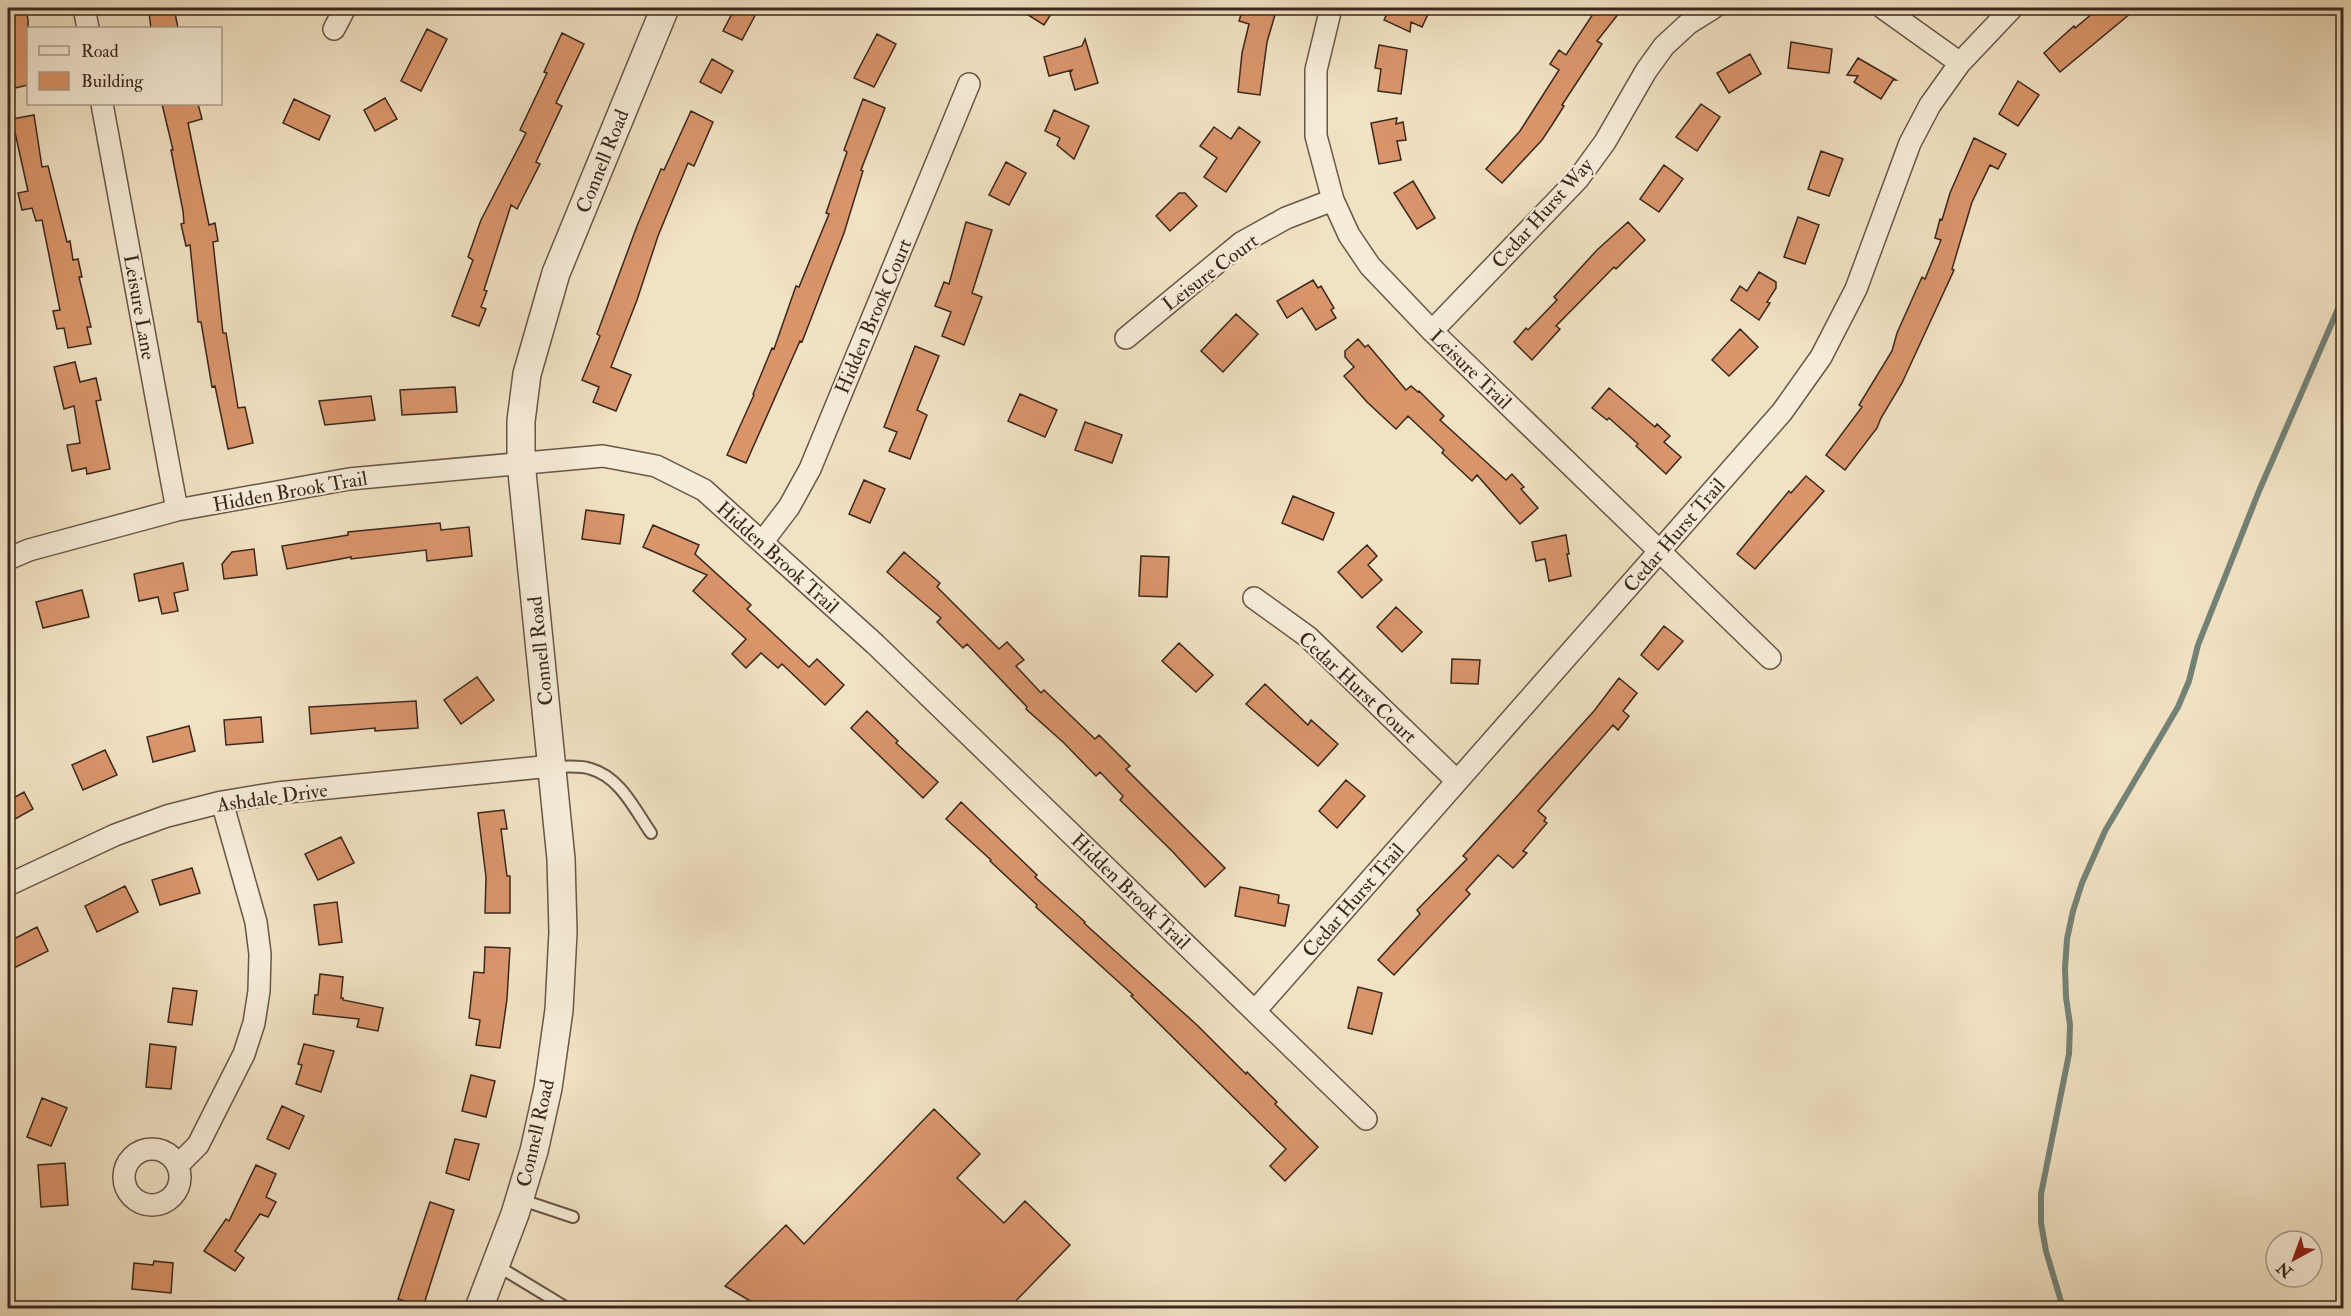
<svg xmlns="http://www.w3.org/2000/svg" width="2351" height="1316" viewBox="0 0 2351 1316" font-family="'IM FELL Double Pica',serif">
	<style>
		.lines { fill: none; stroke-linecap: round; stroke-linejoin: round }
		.stream { stroke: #748276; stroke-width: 6 }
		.building { fill: #da956b; stroke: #3a271e; stroke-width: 1.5 }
		.service-casing { stroke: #685647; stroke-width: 14 }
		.minor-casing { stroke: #685647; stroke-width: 24 }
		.tertiary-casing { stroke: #685647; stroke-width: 30 }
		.service { stroke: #f6ecd8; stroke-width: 10 }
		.minor { stroke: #f6ecd8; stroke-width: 21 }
		.tertiary { stroke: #f6ecd8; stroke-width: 27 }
		.labels { text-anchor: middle; stroke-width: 4.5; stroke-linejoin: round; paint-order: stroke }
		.street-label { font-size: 20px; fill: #3a271e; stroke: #f6ecd8 }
	</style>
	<rect width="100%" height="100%" fill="#f1e2c3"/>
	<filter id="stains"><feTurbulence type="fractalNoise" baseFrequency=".00333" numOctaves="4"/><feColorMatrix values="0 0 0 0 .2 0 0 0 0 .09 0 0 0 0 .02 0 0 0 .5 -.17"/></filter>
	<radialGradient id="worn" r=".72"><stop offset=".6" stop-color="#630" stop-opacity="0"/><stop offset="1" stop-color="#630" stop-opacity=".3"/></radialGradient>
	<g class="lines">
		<path class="stream" d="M2063,1308l-17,-57 -5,-28v-29l28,-140 1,-29 -4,-28 -1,-29 2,-29 6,-28 9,-28 23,-52 73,-124 11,-26 9,-36 61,-154 85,-196"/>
	</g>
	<path class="building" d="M8,8h18l2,12v65l-13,3 -4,-18 -3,1z
		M174,8l4,20h-27l-2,-15z
		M735,8h24l-17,32 -19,-9z
		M1017,8h38l-11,17z
		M1243,8h34l-10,34 -7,53 -22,-3 4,-39 7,-29 -10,-3z
		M1378,8h53l-9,19 -11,-5 -1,10 -26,-12 4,-8z
		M1597,8h26l-26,33 5,3 -40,61 2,1 -12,19 -10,15 -40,43 -16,-14 34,-38 39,-61 -9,-6 9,-14 7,5z
		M2099,8h38l-77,64 -16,-19 30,-27 1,2z
		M427,29l20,10 -26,52 -20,-10z
		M562,33l22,11 -28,59 6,3 -26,56 4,2 -23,45 -6,-4 -27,85 3,1 -6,16 5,2 -7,17 -27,-10 21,-56 -5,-3 13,-37 45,-87 -6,-3 27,-57 -3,-1z
		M877,34l19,10 -22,43 -20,-9z
		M1085,39l13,44 -23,7 -5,-17 2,-3 -23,6 -5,-19 38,-11z
		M1791,42l41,7 -3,24 -41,-5z
		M1379,45l28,5 -6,44 -23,-3 3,-22 -6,-1z
		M1750,54l11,20 -32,19 -12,-20z
		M1858,58l38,22h-3l-12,19 -27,-17 4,-6 -11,-1z
		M712,59l21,12 -12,22 -21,-11z
		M2018,81l21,14 -21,31 -19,-12z
		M385,98l12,21 -22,12 -11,-21z
		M294,99l36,17 -11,24 -36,-17z
		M863,99l22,9 -24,62 2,1 -19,62 -42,109 -2,-1 -54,122 -19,-8 27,-60 -1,-1 19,-46 2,1 22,-63 3,1 30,-73 -3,-1 21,-61 -3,-2z
		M162,104h36l4,15 -14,4 21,102 6,-2 3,18 -5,1 10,91h3l12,75 7,-1 8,36 -25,6 -13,-63 -3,1 -11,-65h-3l-8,-77 -4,1 -5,-22 3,-1 -1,-12 -12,-61h2z
		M1701,104l19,13 -23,34 -21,-14z
		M1054,110l35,16 -15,33 -17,-14 3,-7 -15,-7z
		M691,111l22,11 -19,44 -6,-3 -30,73 -21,64 -26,67 20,8 -15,36 -23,-9 6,-15 -17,-7 18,-44 -3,-2 40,-108 24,-57 3,1z
		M34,115l8,52 6,-1 19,76 3,-1 3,19 5,-1 4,18h-3l12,50h-4l4,17 -23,4 -4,-20 -7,1 -4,-18 7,-1 -18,-90 -6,1 -4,-13 -10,2 -4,-17 10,-2 -16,-72z
		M1397,118l-1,6 7,-2 3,18 -9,1 4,19 -22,4 -8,-41z
		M1214,127l17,12 8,-12 21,15 -34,50 -22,-15 13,-19 -17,-12z
		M1974,138l32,16 -8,15 -8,-4 -18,37 -20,67 2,1 -52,113 -21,35 -4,10 -32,42 -19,-15 36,-48 -3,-2 33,-54 5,-18 25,-56 3,2 16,-39 -6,-2 5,-19 2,1 8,-27z
		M1821,151l22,8 -14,37 -21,-7z
		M1006,162l20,11 -17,32 -20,-10z
		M1664,165l19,14 -24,33 -19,-13z
		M1413,181l22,37 -18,11 -23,-36z
		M1179,193h6l12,13 -27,25 -14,-15z
		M1798,217l21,8 -14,39 -21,-7z
		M966,222l26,8 -20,63 10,4 -18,48 -22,-9 9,-24 -16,-6 9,-24 5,2z
		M1628,222l17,18 -29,29 -2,-2 -58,59 4,3 -28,31 -18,-18 12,-14 2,2 29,-30 -3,-3 43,-47z
		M1759,272l17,10v6l-9,14 3,1 -11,17 -28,-20 9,-14 7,5z
		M1313,280l5,8 3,-2 13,22 -3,2 5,8 -20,12 -14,-22 -15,10 -10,-17z
		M1236,314l22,20 -35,38 -22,-21z
		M1740,329l18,18 -29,29 -17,-16z
		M1358,339l7,8 3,-2 38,45 5,-4 7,6 1,-1 25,25 -4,4 66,60 6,-6 12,13 -3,2 17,19 -18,16 -43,-49 -5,6 -30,-28 2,-3 -36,-34 -12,13 -29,-27 -23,-26 10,-9 -9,-10v-6z
		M915,346l24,10 -22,54 10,5 -17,44 -21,-8 8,-19 -13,-5z
		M75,362l5,20 16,-4 5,22 -5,1 14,68 -23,5 -1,-6 -14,3 -5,-26 13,-2 -6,-37 -10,3 -10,-42z
		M455,387l2,25 -55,3 -2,-25z
		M1609,388l46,39 2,-3 13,12 -6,6 17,15 -15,17 -30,-28 2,-2 -29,-26 -2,2 -15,-12z
		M1020,394l37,16 -12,27 -37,-16z
		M371,396l4,24 -50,5 -6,-24z
		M1085,422l37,13 -10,28 -37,-13z
		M1806,476l18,15 -69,78 -18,-15 52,-63 2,2z
		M864,480l21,9 -15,34 -21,-9z
		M1293,496l41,17 -11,27 -41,-17z
		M586,510l38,5 -4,29 -38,-5z
		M440,523l1,7 28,-3 3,29 -45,5 -1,-11 -75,9v-2l-64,12 -5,-23 66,-11v-3z
		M653,525l46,20 -4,9 56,51 -4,4 62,58 8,-8 27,26 -19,20 -43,-41 -4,4 -17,-15 -15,15 -14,-14 14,-15 -53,-48 14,-16 -64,-28z
		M1566,535l3,19h-2l4,22 -22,5 -4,-22 -9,2 -4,-19z
		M1367,545l10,11 -9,9 14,15 -20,18 -24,-26z
		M254,549l3,26 -33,4 -2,-15 10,-12z
		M904,552l36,31 -3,4 62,62 8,-7 17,18 -8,6 25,27 3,-3 51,49 4,-4 31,31 -4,3 99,99 -20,19 -33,-36 -52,-51 3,-4 -23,-24 -4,4 -32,-33 -38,-34 1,-2 -60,-63 -4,4 -26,-26 4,-4 -54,-46z
		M1141,556l28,1 -2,40 -28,-1z
		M183,563l5,27 -14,3 4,18 -16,3 -4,-17 -19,4 -5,-27z
		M82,590l7,27 -46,11 -7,-26z
		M1396,607l26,25 -20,20 -25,-25z
		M1664,626l19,15 -25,29 -17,-15z
		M1179,643l34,32 -17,17 -34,-31z
		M1452,659l28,1 -2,24 -27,-1z
		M477,677l17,23 -33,24 -17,-24z
		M1619,678l18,15 -14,18 6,5 -11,14 -5,-5 -75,86 8,7 -2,3 3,2 -24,28 4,2 -14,15 -15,-13 -32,35 4,4 -76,81 -16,-15 42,-46 -3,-4 50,-51 -4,-3 131,-145z
		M1265,684l43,41 3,-5 27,24 -20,22 -72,-62z
		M416,701l2,27 -43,3v-3l-64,6 -2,-27z
		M867,711l31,30 -2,2 42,39 -15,16 -72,-70z
		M261,717l2,25 -37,3 -2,-25z
		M189,726l6,25 -42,11 -6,-25z
		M105,750l12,25 -34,15 -11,-25z
		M1346,780l19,16 -28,32 -18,-17z
		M24,792l9,17 -25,14v-22z
		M961,802l76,73 -2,2 50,45 -1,1 113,102 49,49 1,-2 30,30 -2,2 43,43 -33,34 -15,-15 16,-17 -155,-153 2,-1 -97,-88 1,-2 -47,-44 1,-1 -45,-41z
		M504,810l3,19h-6l6,47h3v37h-25l1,-36 -8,-64z
		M341,837l13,26 -36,17 -13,-26z
		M192,868l8,25 -40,12 -8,-25z
		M125,886l13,26 -41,20 -12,-26z
		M1240,887l39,8 -1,8 11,2 -4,21 -50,-10z
		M337,902l5,40 -23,3 -5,-40z
		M37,927l11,24 -40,20v-29z
		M485,947l25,1 -3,51 -7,49 -24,-3 4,-25 -11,-2 5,-46 10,1z
		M320,974l23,3 -2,21h2v2l40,8 -5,23 -21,-4 2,-8 -46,-5 2,-19h3z
		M1358,987l24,6 -10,41 -24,-6z
		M173,988l24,3 -5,34 -24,-3z
		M150,1044l26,3 -5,42 -25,-2z
		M304,1044l30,7 -13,41 -25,-8 6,-19 -4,-1z
		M471,1075l24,6 -9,36 -24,-6z
		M42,1098l25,10 -16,38 -24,-9z
		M282,1106l22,10 -15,33 -22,-10z
		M934,1109l46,45 -23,24 47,45 21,-22 45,44 -61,63h-247l-37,-22 61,-61 18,19z
		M455,1139l24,5 -10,36 -23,-7z
		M65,1163l3,42 -27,2 -3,-42z
		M256,1165l20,9 -10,23 10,5 -8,15 -8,-3 -25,37 9,7 -9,13 -31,-20 22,-32 3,2z
		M430,1202l24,8 -31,97 -25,-8z
		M154,1261l19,2 -2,30 -39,-4 2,-26 19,2z"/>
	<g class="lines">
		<g class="service-casing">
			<path id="service" d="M553,767c12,0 27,-2 38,2 29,8 44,41 60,64
				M519,1199l54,18
				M496,1265l71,43"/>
		</g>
		<g class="minor-casing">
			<path id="minor" d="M84,8l4,20
				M1331,8l-15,62v66l17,64 16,35 21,31 62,65 338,327
				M1883,8l77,55
				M334,29l11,-21
				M102,104l75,406
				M1432,331l146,-152 27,-37 41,-71 18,-25 25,-23 24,-15
				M1126,338l115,-95 45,-25 47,-18
				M763,541l26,-34 21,-38 159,-385
				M8,559l21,-9 148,-40 172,-31 254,-23 53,10 48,24 171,154 491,475
				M1254,598l54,39 149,144
				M8,885l107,-50 52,-19 55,-14 55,-9 275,-27
				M1255,1011l527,-599 39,-55 35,-68 54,-146 20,-38 30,-42 52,-55
				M124 1177a28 28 0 1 1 56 0a28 28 0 1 1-56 0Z
				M178,1165l20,-20 46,-91 10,-31 5,-32 1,-37 -4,-32 -34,-120"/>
		</g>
		<g class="tertiary-casing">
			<path id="tertiary" d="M479,1308l36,-94 19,-63 14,-63 11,-78 4,-78 -2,-73 -40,-397v-41l6,-47 29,-101 109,-265"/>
		</g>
		<use href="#service" class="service"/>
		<use href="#minor" class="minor"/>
		<use href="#tertiary" class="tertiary"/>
	</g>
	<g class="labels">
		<g class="street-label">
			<text transform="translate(602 161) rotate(-68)" y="7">Connell Road</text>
			<text transform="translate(1542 213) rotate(-48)" y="7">Cedar Hurst Way</text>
			<text transform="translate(1210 272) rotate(-37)" y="7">Leisure Court</text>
			<text transform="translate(140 307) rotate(80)" y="7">Leisure Lane</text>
			<text transform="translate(873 316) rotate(-67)" y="7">Hidden Brook Court</text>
			<text transform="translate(1471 369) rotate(44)" y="7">Leisure Trail</text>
			<text transform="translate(290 491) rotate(-10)" y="7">Hidden Brook Trail</text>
			<text transform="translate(1674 535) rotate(-49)" y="7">Cedar Hurst Trail</text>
			<text transform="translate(778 557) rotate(42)" y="7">Hidden Brook Trail</text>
			<text transform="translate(540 651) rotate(-96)" y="7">Connell Road</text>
			<text transform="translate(1358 687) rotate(43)" y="7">Cedar Hurst Court</text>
			<text transform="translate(272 797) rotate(-8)" y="7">Ashdale Drive</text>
			<text transform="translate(1131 891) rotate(44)" y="7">Hidden Brook Trail</text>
			<text transform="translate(1353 900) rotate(-49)" y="7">Cedar Hurst Trail</text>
			<text transform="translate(535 1133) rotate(-77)" y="7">Connell Road</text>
		</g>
	</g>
	<rect width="2351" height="1316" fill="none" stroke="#f1e2c3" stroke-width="30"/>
	<rect x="9" y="9" width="2333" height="1298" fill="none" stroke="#3a271e" stroke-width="3"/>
	<rect x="15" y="15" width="2321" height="1286" fill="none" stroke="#3a271e" stroke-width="1.5"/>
	<rect x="27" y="27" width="195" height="78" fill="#f6ecd8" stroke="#ab9d8e" stroke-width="1.5"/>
	<rect x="39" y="46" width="30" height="9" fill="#f6ecd8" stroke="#ab9d8e" stroke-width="1.5"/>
	<text x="81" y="57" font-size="18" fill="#3a271e">Road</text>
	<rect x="39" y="72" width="30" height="18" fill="#da956b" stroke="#ab9d8e" stroke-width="1.5"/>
	<text x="81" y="87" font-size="18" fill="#3a271e">Building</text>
	<g transform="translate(2294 1259) rotate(221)"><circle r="28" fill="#f6ecd8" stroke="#ab9d8e" stroke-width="1.5"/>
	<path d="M0-4.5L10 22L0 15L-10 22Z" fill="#8f2418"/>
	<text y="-9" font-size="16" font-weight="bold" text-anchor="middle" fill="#3a271e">N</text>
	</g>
	<rect width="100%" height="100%" filter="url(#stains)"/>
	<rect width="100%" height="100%" fill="url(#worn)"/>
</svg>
